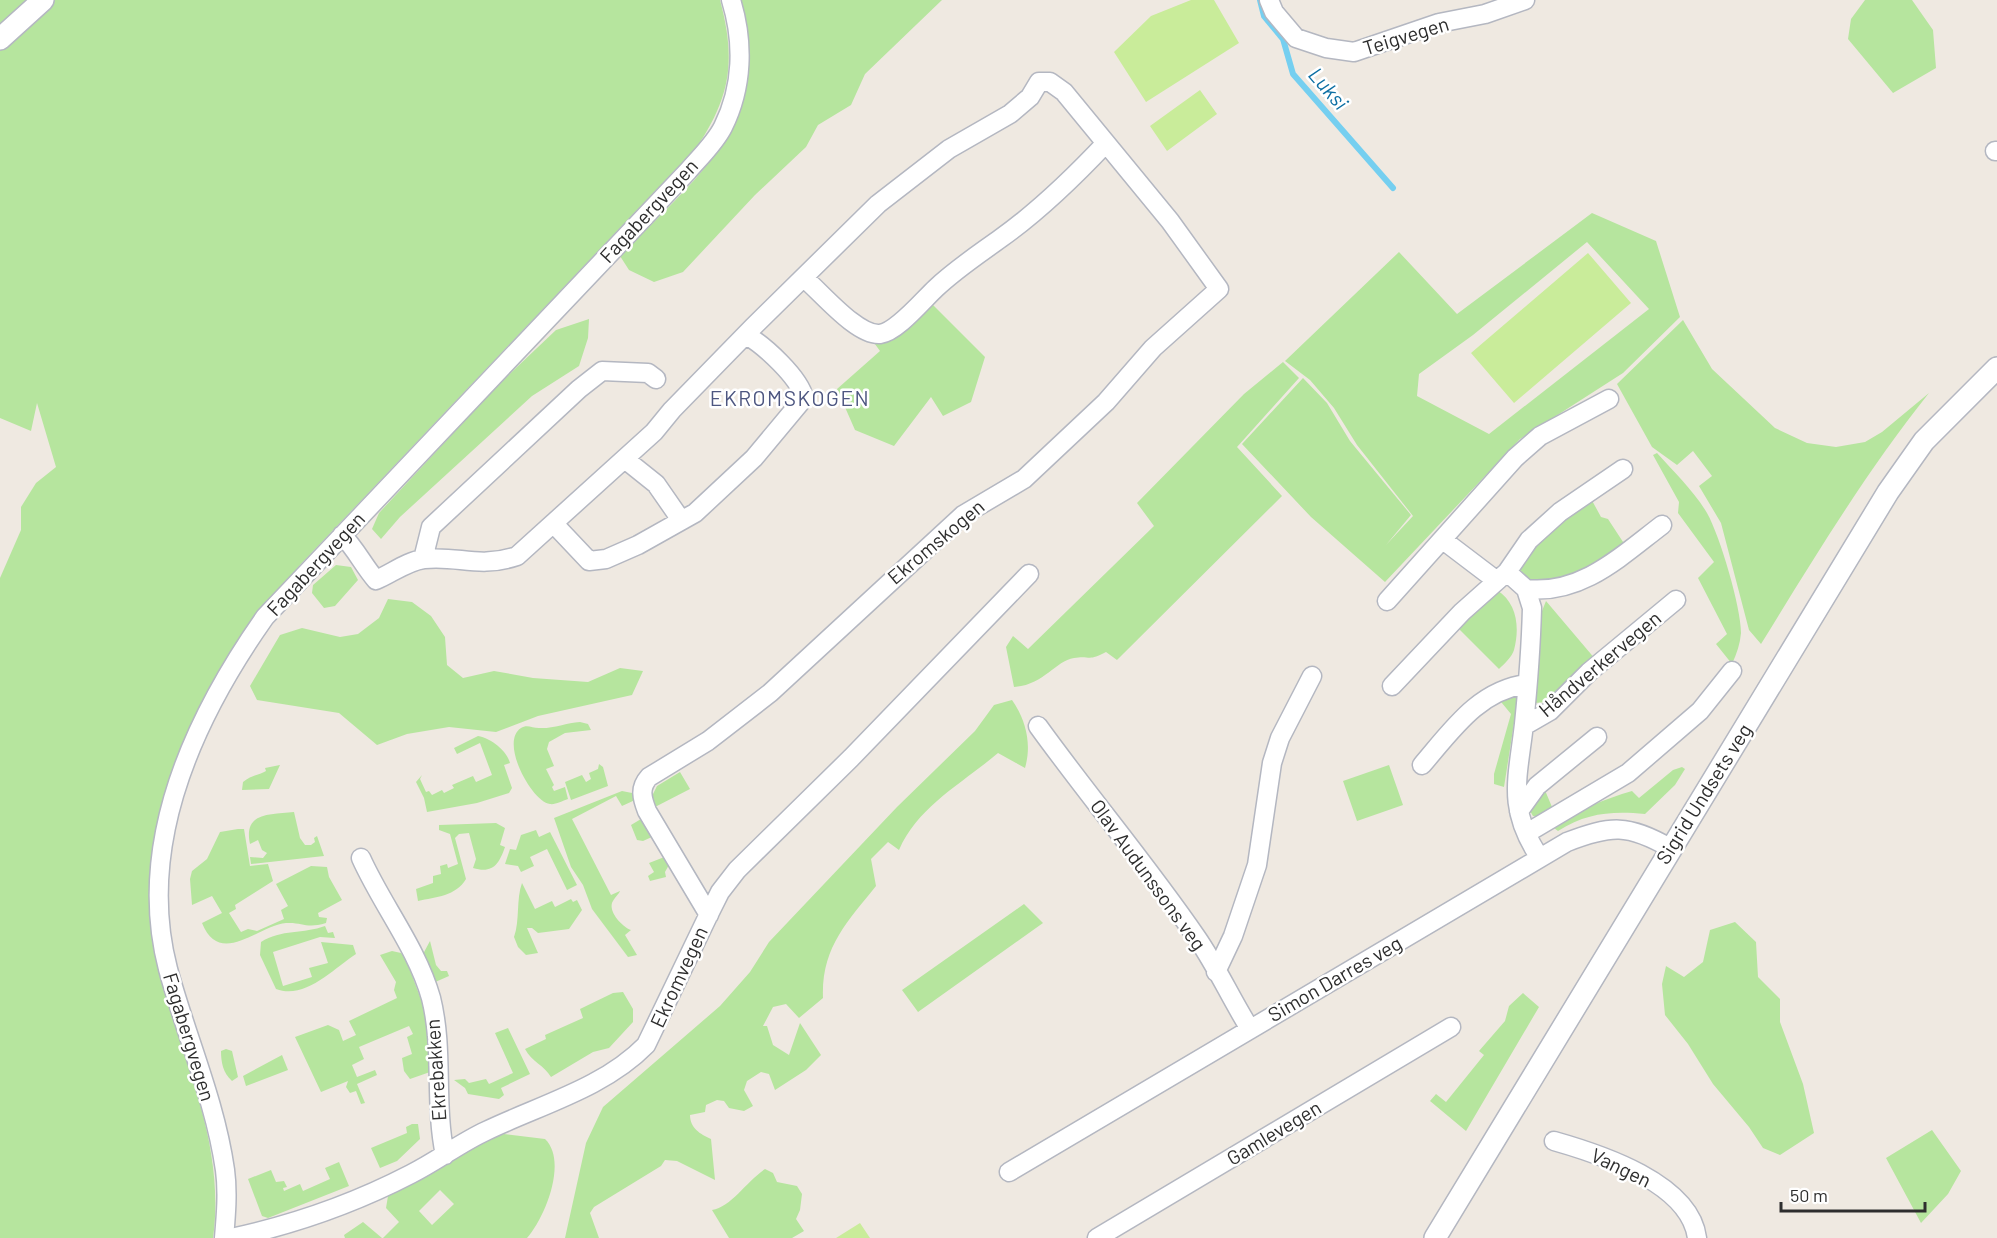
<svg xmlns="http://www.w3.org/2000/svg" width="1997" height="1238" viewBox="0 0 1997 1238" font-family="Barlow,sans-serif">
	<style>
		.green { fill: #b6e59e; fill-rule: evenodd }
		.pitch { fill: #c9ec9a }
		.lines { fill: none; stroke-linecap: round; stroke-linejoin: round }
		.stream { stroke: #75cff0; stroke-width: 6 }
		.minor-casing { stroke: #b4b7c1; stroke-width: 21 }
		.tertiary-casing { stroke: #b4b7c1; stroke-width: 24 }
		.minor { stroke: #fff; stroke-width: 18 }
		.tertiary { stroke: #fff; stroke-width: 21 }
		.labels { text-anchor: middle; stroke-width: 5; stroke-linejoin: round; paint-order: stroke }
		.street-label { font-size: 20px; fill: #2e2e2e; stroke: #fff }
		.water-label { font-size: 21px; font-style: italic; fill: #0d6fa3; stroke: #fff }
		.neighbourhood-label { font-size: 21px; letter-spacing: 1.5px; fill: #4d5680; stroke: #fff }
	</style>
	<rect width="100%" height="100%" fill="#efe9e1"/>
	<path class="green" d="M0,0h28l-28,26z
		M55,0h665c16,60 11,96 -23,147l-397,418c-20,24 -43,48 -61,74 -63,91 -108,219 -80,330 23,90 67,174 54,269h-213v-660l21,-48v-23l15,-24 20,-16 -19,-64 -6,28 -31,-13v-367z
		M741,0h201l-77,74 -14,31 -33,20 -12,22 -51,48 -72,77 -29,10 -25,-12 -9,-14c78,-81 152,-130 121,-256z
		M1865,0h47l21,30 3,38 -43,25 -45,-54 3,-20z
		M1592,213l64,28 24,76 -57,56 -103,66 -135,143 -74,-65 -69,-73 61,-66 24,25 23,38 61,74 -25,30 27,-29 -56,-71 -23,-37 -24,-28 -25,-19 114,-109 58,62zM1587,242l62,67 -160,125 -72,-38 2,-22 54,-39z
		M928,300l57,57 -14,45 -28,14 -12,-19 -37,49 -39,-16 -18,-41 43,-38 -8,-11z
		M589,319l-1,19 -9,28 -47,30 -132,121 -19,22 -9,-10 7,-16 117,-126 60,-57z
		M1683,320l29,49 63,59 32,15 29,4 29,-5 17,-10 47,-39c-63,79 -115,165 -168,251l-12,-14 -28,-107 -22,-37 13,-10 -19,-25 -16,14 -25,-18 -35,-63z
		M1283,362l16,16 -62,69 45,49 -165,164 -11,-8c-18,10 -16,3 -32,6 -19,3 -30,27 -60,29l-8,-40 7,-11 15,13 126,-123 -17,-23 107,-109z
		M1657,453c17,19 37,38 50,60 13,23 34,94 34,120 -1,11 -4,20 -9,31l-16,-20 11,-10 -29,-56 16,-16 -36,-49 1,-11 -26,-47z
		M1589,495l12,22 7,2 17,26c-22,13 -61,43 -89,38 -5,-1 -12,-6 -17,-8l-1,-14z
		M336,565l15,2 7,13 -23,26 -11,2 -12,-15 1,-8z
		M1497,590c20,13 23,37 17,60 -2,7 -10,14 -15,19l-43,-43z
		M388,599l24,3 19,14 14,21 2,28 16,13 31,-7 39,7 55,4 32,-14 23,3 -11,24 -94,21 -42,16 -47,-5 -42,7 -30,11 -38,-32 -82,-13 -7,-14 30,-51 22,-7 38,9 18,-3 21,-16z
		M1546,601l50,59 -50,42 -11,1 -2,-16 9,-76z
		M1513,693l5,5 -14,89 -10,-3v-10l17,-60 -14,-17z
		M1012,700c14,20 20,44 13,68l-27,-15c-35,30 -80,53 -99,97l-11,-8 -17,17 5,27c-29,36 -55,62 -53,112l-24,20 -13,-14 -13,3 -10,19h4l6,19 16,10 11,-32 21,32 -15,15 -31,20 -6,-16 -8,-2 -14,9 -3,9 9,16 -9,5 -15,-3 -5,-7 -7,-1 -11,5 -1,7 -15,3c0,13 10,19 21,24l4,41 -38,-19 -12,-1 -4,6 -67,41 -4,6 9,25h-34l21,-95 17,-36 117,-101 30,-34 19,-30 128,-135 78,-76 19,-26z
		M580,722l8,2 3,6 -26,3 -16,9 -2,7 7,17 -8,3 8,16 -2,2 2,4 11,-4 3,12c-6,2 -13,6 -18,5 -18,-2 -51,-62 -29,-76 6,-4 11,0 18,0 13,1 27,-5 41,-6z
		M478,736c13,2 29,15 32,27l-6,2 8,23 -3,5 -32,10 -50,9 -3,-14 -8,-16 6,-7 -2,4 6,13 3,-1 3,4 10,-5 2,3 10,-5 -2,-3 21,-9 3,6 16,-7 -12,-32 -23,11 -3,-6z
		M599,764l4,3 5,19 -37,14 -6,-18 17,-7 4,7 5,-3 -2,-6 9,-4z
		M280,765l-11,24 -27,1 1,-8c9,-7 16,-7 23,-11l-1,-3z
		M1389,765l14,40 -46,16 -14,-40z
		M1682,767l3,2 -10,16 -30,29c-34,-3 -58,-1 -87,17l-4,-3 1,-4c25,-15 50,-25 77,-33l7,7 34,-28z
		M680,772l10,17 -35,18 -4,-9 6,-12z
		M1544,788l8,19 -13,9h-6l-3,-5 1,-7z
		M622,791l10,2 3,7 -13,6 -6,-10 -44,23 39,76 9,-4c-1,3 -6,7 -8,12 -3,10 11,24 19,27l-6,5 12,20 -9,2 -36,-48 -9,-24 -12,-18 -17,-49z
		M294,812l6,26 5,7h6l4,-3 -1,-4 3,-2 7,20 -73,8 -1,-7 13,1 4,-5 -5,-3 -4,-10 -8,4c-7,-33 21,-29 44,-32z
		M641,819h4l9,17 -11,5 -6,-1 -6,-15z
		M496,823l9,5 -5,17 5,2c-6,17 -12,27 -32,21l3,-9 -7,-26 -10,1 -4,4 11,41c-10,17 -30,18 -48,22l-2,-12 17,-6v-7l8,-2 -1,-8 7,-2 1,4 10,-4 -8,-30 -11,-4v-5z
		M238,829h6l6,37 18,-2 5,17 -38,24 1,4 -7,4 12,19 7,-3 9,2 27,-12 -3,-9 7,-4 -12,-22 35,-18 16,1 2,10 13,23 -24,13 1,4 8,1 -1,5c-20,6 -23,-1 -40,0 -27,2 -66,45 -84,0l20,-10 -10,-17 -20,9 -2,-26 2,-8 15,-12 13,-27z
		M536,830l3,7 11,-5 27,53 -10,5 -20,-41 -17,8 4,9 -13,6 -3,-6 -13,-2 5,-15 6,1 5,-15z
		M667,856l3,7 -5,9 1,5 -16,4 -2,-5 6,-4 -5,-9z
		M522,883l13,26 17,-8 3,6 16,-8 2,3 4,-2 5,10 -13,19 -31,4 -6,-5h-5l11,25 -12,2 -8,-8 -4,-10c6,-16 2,-38 8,-54z
		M1024,904l19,19 -125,89 -16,-22z
		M1735,922l21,20 2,35 22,22v23l23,62 11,49 -34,22 -17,-7 -14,-21 -36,-43 -25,-40 -23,-29 -3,-31 4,-18 18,11 19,-15 7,-32z
		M325,926l3,7 5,-1 2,6 -15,-1 -47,15 10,34 29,-9 -3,-9 19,-5 -7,-21 32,3 3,9c-23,15 -51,46 -80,35l-16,-34 1,-13c20,-13 43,-8 64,-16z
		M430,941l6,24 5,6h6l2,5 -16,7 -10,-29z
		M392,951l9,2 5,6 20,54 4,59 -20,7 -6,-8 -2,-13 10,-4 -5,-17 6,-3 -4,-8 -50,21 5,12 -12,6 5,12 18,-7 2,5 -20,9 8,19 -4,1 -5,-13 -6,2 -4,-6 2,-6 -27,11 -26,-55 33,-12 11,5 4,11 13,-6 -7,-14 48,-23 -3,-8 2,-8 -16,-27z
		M623,992l10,17v13l-24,26 -16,4 -42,25c-7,-12 -19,-15 -26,-28l21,-10 -1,-4 38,-17 -3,-9 33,-16z
		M1523,993l16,14 -73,124 -36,-30 6,-7 10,8 38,-47 -5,-4 26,-30 4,-15z
		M508,1028l22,46 -29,14 3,7 -5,4 -31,-5 -3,-6 -11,-8 11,-1 4,4 17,-4 3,5 24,-11 -18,-40z
		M226,1049l6,2 6,26 -6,4c-9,-8 -11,-19 -11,-30z
		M282,1055l6,15 -42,16 -3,-10z
		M412,1124h6l2,15 -23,22 -17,7 -9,-20 36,-15 -1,-6z
		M1932,1130l29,41 -13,23 -27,29 -35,-65z
		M504,1134l41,5c23,22 0,79 -18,99h-144l16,-16 -13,-14 2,-12 85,-50zM440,1190l14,14 -22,21 -13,-14z
		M339,1162l10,24 -81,32 -6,-2 -14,-37 23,-9 5,12 8,-1 3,6 -4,1 1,3 16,-7 3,7 27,-12 -5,-11z
		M765,1169l8,4 4,9 20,4 5,8 -2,16 -4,9 8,12 -12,7h-63l-17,-28c19,-3 35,-29 53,-41z
		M363,1222l19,16h-37l-1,-3z"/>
	<path class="pitch" d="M1191,0h23l25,43 -93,59 -32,-50 37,-36z
		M1200,90l17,24 -50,37 -17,-25z
		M1588,253l43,50 -117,100 -43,-50z
		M860,1223l10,15h-34z"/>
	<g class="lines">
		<path class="stream" d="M1260,0l4,16 19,23 10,35 100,114"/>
		<g class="minor-casing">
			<path id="minor" d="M1269,0l5,12 22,26 30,10 28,4 85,-29 46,-9 40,-14
				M1995,151h2
				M804,278c17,14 53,58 76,56 17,-2 43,-34 56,-46 20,-19 43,-34 65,-50 38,-27 73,-61 105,-95
				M626,460l30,24 25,36
				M554,524l35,37 17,-2 32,-14 57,-32 59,-55 50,-60c-4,-20 -40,-53 -58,-63
				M342,535c14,14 21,30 34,45 15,-6 31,-19 48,-21 35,-4 54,10 93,-3l137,-124 18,-22 81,-83 125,-123 71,-55 61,-35 20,-17 9,-15h11l14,10 106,129 49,68 -66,59 -47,54 -82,77 -61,36 -193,178 -62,48 -59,36c-10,11 -7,21 -2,34l62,104
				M1443,540l54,41
				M423,559l8,-32 148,-138 23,-18 46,2 8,6
				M1507,572l19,17 6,19c-1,38 -4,77 -8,116 -6,54 -18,84 16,134
				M1526,589c55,6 94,-32 136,-64
				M1387,601l128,-143 25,-22 69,-37
				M1392,686l70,-74 45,-40 22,-32 31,-28 63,-43
				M1038,726c52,72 109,139 159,212 20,29 34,61 53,91
				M1524,726l26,-15 39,-39 87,-72
				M1422,765c30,-35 57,-75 105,-81
				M1519,811l18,-25 60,-49
				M1527,833l101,-60 72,-62 32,-40
				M361,858c21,47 56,90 70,140 13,52 3,105 14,157
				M1216,972l17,-36 24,-71 15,-102 8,-25 32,-62
				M1554,1141c46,13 136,42 143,97
				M1009,1172l558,-330c44,-17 61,-18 103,6
				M224,1238c2,-23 4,-46 1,-68 -10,-70 -39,-134 -57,-201 -33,-126 26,-251 97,-352l423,-446c12,-14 27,-28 35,-44 20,-40 21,-85 8,-127
				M231,1238c61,-13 124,-35 180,-64 26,-13 49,-31 75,-43 54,-26 118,-43 160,-86l62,-129 12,-24 17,-22 114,-112 178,-184
				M1097,1238l354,-211"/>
		</g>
		<g class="tertiary-casing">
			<path id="tertiary" d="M0,39l43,-39
				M1435,1238l453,-746 36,-51 73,-73"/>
		</g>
		<use href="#minor" class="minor"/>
		<use href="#tertiary" class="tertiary"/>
	</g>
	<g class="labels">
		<g class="street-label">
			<text transform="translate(1406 36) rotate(-17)" y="7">Teigvegen</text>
			<text transform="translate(649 211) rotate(-47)" y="7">Fagabergvegen</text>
			<text transform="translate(936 542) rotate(-40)" y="7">Ekromskogen</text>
			<text transform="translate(316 564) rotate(-47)" y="7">Fagabergvegen</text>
			<text transform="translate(1600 664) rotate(-40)" y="7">Håndverkervegen</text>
			<text transform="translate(1704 794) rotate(-58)" y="7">Sigrid Undsets veg</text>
			<text transform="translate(1148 875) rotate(54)" y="7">Olav Audunssons veg</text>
			<text transform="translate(679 977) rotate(-65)" y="7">Ekromvegen</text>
			<text transform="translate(1335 979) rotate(-30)" y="7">Simon Darres veg</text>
			<text transform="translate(189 1037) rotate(73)" y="7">Fagabergvegen</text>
			<text transform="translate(436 1070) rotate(-94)" y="7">Ekrebakken</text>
			<text transform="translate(1274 1133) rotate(-31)" y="7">Gamlevegen</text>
			<text transform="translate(1621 1168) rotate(26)" y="7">Vangen</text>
		</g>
		<g class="water-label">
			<text transform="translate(1328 89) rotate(49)" y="7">Luksi</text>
		</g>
		<g class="neighbourhood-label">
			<text x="790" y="406">EKROMSKOGEN</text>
		</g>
	</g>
	<path d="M1781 1202v9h144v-9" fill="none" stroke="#2e2e2e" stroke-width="3"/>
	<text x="1790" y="1202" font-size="18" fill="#2e2e2e" stroke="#ffffff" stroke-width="4.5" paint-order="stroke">50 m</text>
</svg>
